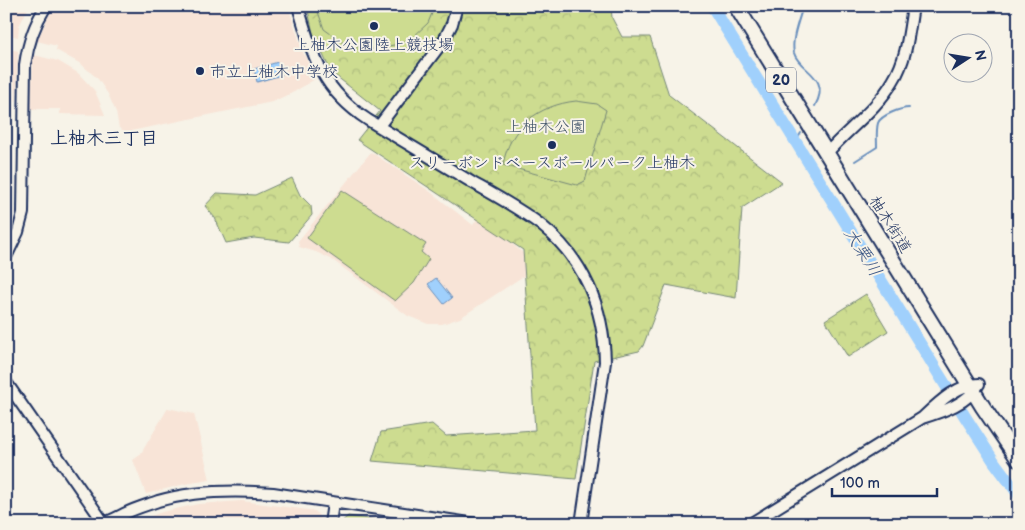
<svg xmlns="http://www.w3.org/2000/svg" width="1025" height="530" viewBox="0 0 1025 530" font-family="'Balsamiq Sans','Klee One',sans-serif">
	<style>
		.built { fill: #f8e4d7 }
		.forest { fill: url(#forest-crowns); stroke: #748677 }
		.pitch { fill: #cddc90; stroke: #748677 }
		.water { fill: #a0d0fc; stroke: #6b90bd }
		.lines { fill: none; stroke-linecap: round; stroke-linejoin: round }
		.stream { stroke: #6b90bd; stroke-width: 2 }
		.river { stroke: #a0d0fc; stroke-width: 12 }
		.minor-casing { stroke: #1b2f5e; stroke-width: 14 }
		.major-casing { stroke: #1b2f5e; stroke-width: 18 }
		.minor { stroke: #f7f3e8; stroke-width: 10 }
		.major { stroke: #f7f3e8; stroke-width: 14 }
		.poi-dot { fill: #1b2f5e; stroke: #f7f3e8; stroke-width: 2 }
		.labels { text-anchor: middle; stroke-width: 4; stroke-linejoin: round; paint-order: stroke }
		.shield { fill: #f7f3e8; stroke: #5d6a87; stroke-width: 1 }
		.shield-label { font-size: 15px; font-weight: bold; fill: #1b2f5e }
		.poi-label { font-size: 16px; fill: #1b2f5e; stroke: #f7f3e8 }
		.park-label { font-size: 16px; fill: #3f5268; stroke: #f7f3e8 }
		.street-label { font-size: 16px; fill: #1b2f5e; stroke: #f7f3e8 }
		.neighbourhood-label { font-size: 18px; font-weight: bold; fill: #1b2f5e; stroke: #f7f3e8 }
		.water-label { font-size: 18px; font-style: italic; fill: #3c5786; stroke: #f7f3e8 }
	</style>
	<defs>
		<pattern id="forest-crowns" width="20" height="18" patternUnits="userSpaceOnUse" patternTransform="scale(1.25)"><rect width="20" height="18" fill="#cddc90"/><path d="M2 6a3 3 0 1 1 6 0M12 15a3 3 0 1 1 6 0" fill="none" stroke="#afbd7f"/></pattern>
	</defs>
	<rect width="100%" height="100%" fill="#f7f3e8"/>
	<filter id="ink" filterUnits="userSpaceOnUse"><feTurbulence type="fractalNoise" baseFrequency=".02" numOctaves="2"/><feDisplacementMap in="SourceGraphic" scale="10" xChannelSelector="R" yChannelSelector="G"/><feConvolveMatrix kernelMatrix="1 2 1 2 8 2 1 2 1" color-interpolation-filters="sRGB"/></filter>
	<g filter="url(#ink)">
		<path class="built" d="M6,6h23l-10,20 -1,11 -12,-3z
			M56,6h232l15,46 12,27 -21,13 -22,10 -146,30 -7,-4 -3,-16 -8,-18 -10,-15 -17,-15 -25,-14 1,-4 -20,-5 11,-24z
			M6,48l12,3 -2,51 -10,-2z
			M34,55l24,6 20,12 17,18 10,24 -45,-1v-5h-29l2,-51z
			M371,152l57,38 45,35 6,-9 44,37 2,22 -65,43 -18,6h-14l-20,-8 -77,-57 -15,-7 -17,-5 -1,-6z
			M168,408l26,6 16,66 -25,4 -39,10 -13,-34 7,-5z
			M242,501l73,10 7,9 -1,4h-192l33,-12 36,-8z"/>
		<path class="forest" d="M307,6h304l1,12 10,19h28l19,58 113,87 -40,26 -6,90 -70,-13 -23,61 -4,5 -45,10 -18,118 -204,-18 9,-29 51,-8 14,12 89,-6 -12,-180 -166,-110 23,-29 -49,-39 -18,-39z
			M292,178l8,17 11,11 1,9 -23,27 -35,-4 -28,5 -11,-25 -10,-12 12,-13 38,2z
			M866,294l22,37 -40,26 -23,-37z
			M348,516l54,8h-63z"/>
		<path class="pitch" d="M316,6h119l-7,17 -16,15 -18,7 -21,4 -27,-4 -22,-16z
			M576,101l21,3 9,6 -21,71 -8,4 -74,-20c6,-38 36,-60 73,-64z
			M342,190l84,54 -5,8 8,7 -15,24 -19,18 -88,-63z"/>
		<path class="water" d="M278,62l4,13 -25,7 -3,-13z
			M436,278l16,20 -8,6 -16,-20z"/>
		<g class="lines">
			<path class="stream" d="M803,6c-4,14 -12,33 -9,47 5,18 38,23 21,53
				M796,141l5,-8
				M855,161l22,-14c0,-7 -1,-17 1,-24 3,-8 23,-15 31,-15
				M821,182l2,-1"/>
			<path class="river" d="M712,6l252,409 31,48 24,32"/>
			<g class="minor-casing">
				<path id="minor" d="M298,6c15,51 24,84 70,114 35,21 70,42 105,63 23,13 47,26 68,42 43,34 63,83 64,137l-24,162
					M379,126l65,-86 8,-16 5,-18
					M827,153c21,-24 50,-44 66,-72 14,-22 16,-50 20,-75
					M6,257l12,-25 5,-19 2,-148c3,-22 9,-40 21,-59
					M6,382l98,141
					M101,524c8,-2 17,-7 25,-11 10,-5 21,-8 32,-12 38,-11 77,-11 115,-8l203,31
					M330,524l3,-21
					M750,524l172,-106c15,-14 35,-34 57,-34 -10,19 -37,28 -57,34"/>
			</g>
			<g class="major-casing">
				<path id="major" d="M736,6l247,401 36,53"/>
			</g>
			<use href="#minor" class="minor"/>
			<use href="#major" class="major"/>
		</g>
	</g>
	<g class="poi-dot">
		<circle cx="374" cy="26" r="5"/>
		<circle cx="200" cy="71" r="5"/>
		<circle cx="552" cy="145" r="5"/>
	</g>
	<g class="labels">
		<rect class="shield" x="766" y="67.5" width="30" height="25" rx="4"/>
		<g class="shield-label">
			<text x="781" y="85">20</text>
		</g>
		<g class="poi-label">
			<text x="374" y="50">上柚木公園陸上競技場</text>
			<text x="210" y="77" text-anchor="start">市立上柚木中学校</text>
			<text x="552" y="168">スリーボンドベースボールパーク上柚木</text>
		</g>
		<g class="park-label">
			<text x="546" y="132">上柚木公園</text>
		</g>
		<g class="street-label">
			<text transform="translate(891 224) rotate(58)" y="6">柚木街道</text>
		</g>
		<g class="neighbourhood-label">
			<text x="104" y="144">上柚木三丁目</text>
		</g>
		<g class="water-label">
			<text transform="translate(863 252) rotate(58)" y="6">大栗川</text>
		</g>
	</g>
	<rect width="1025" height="530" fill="none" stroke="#f7f3e8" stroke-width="25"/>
	<rect x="12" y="12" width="1000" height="505" fill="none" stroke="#1b2f5e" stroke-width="2" filter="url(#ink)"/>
	<g transform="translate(968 58) rotate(78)"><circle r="24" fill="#f7f3e8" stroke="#9fa5b1"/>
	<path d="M0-4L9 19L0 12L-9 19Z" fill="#1b2f5e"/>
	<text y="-8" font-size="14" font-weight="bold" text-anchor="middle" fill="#1b2f5e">N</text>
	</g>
	<path d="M832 488v8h105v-8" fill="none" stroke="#1b2f5e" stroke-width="2.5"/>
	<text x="840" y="488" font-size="15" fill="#1b2f5e" stroke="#f7f3e8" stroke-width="4" paint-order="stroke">100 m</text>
</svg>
